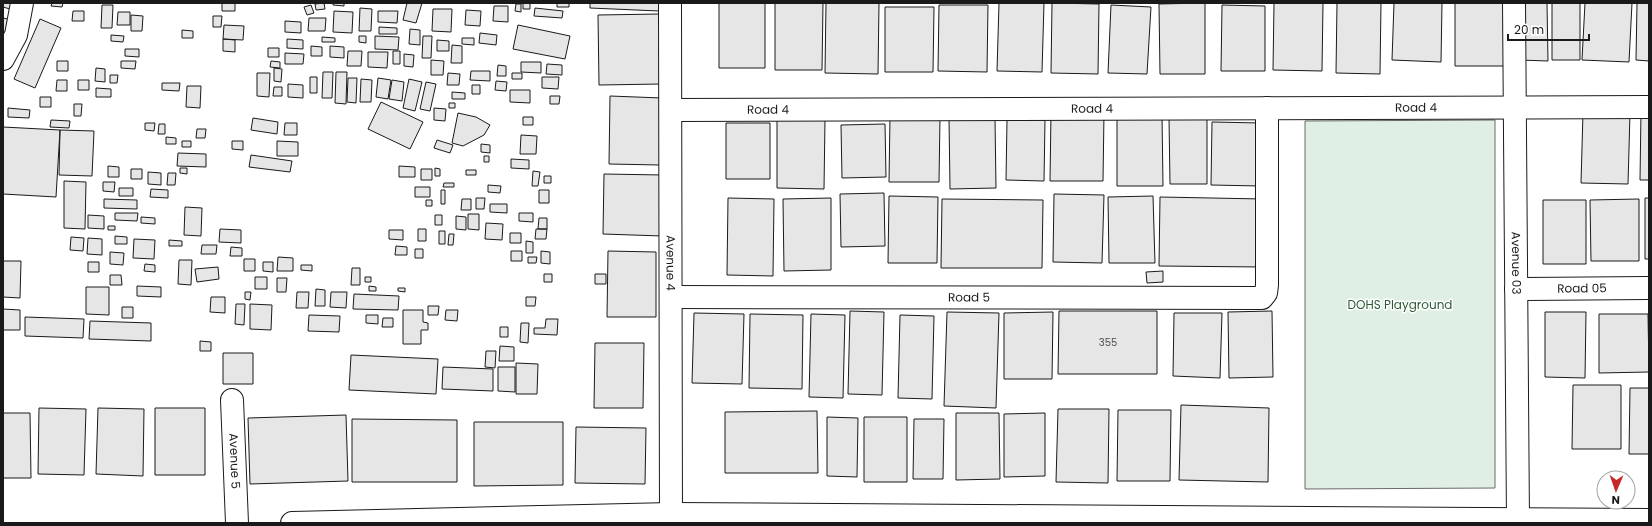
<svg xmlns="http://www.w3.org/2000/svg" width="1652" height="526" viewBox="0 0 1652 526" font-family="Poppins,sans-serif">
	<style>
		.green { fill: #e0efe3; stroke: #6a6a6a }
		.building { fill: #e6e6e6; stroke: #1a1a1a }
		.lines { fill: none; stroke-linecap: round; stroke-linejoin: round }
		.minor-casing { stroke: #1a1a1a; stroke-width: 24 }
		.minor { stroke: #fff; stroke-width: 22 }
		.labels { text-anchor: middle; stroke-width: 3; stroke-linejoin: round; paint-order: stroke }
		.number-label { font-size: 10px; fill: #4d4d4d }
		.street-label { font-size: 12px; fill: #1a1a1a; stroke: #fff }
		.park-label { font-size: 12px; fill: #2b5a34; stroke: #fff }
	</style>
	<rect width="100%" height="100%" fill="#fff"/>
	<path class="green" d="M1495,120v368l-190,1v-368z"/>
	<path class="building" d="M3,3h8l-1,6 -7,-2z
		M52,3h11l-1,4 -11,-1z
		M222,3h13v8h-13z
		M324,3l1,6 -9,1 -1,-6z
		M333,3h11v3l-11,-1z
		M407,3h15l-6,20 -13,-3z
		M523,3h7v6h-7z
		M557,3h12v4h-12z
		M590,3h70l-1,8 -69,-3z
		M719,3h46v65h-46z
		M775,3h48l-1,67h-47z
		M826,3h53l-1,71 -53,-1z
		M999,3h45l-2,69 -45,-1z
		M1052,3l47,1 -1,70 -47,-1z
		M1205,3v71h-45l-1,-70z
		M1274,3h49l-1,68 -49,-1z
		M1337,3h44l-1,71 -44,-1z
		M1394,3h48l-1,59 -49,-2z
		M1455,3h50l1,63h-51z
		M1519,3h28l1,58 -29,-1z
		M1552,3h28v57h-28z
		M1585,3h47l-3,59 -47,-2z
		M1637,3h12v58l-13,-1z
		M516,4h5v8l-6,-1z
		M102,5h11l-1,23h-11z
		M311,5l3,8 -7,2 -3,-8z
		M939,5h49l-1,67 -49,-1z
		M1111,5l40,2 -4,67 -39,-1z
		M1222,5l43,1v65h-44z
		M494,6h14v16l-15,-1z
		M885,7h49l-1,65h-48z
		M360,8l12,1 -1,22h-12z
		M535,8l28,3 -1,7 -28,-2z
		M433,9h19l-1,23 -19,-1z
		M466,10l15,1 -1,15 -15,-1z
		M73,11h11v10h-12z
		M334,11l19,1 -1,21 -19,-1z
		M378,11h20l-1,12 -19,-1z
		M118,12h12v13h-13z
		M659,14l2,70 -62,1 -1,-70z
		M131,15l12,1 -1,15h-11z
		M213,16h9l-1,11h-8z
		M3,18l9,2 -3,15 -6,-1z
		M309,18h17l-1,13h-17z
		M40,19l21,9 -26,60 -21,-9z
		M285,21l16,1v11l-16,-1z
		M224,25l20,1 -1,14 -20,-1z
		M518,25l52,11 -5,23 -52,-10z
		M379,27l18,1v6h-18z
		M410,29l10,1v15l-11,-1z
		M182,30l11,1v7h-11z
		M480,33l17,2 -1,10 -17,-2z
		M111,35l13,1 -1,6 -12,-1z
		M359,36h7v7l-7,-1z
		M375,36l24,1 -1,13 -23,-1z
		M423,36h9l-1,22h-9z
		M322,37l13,1v4h-13z
		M462,38h12v7l-12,-1z
		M223,39l12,1v12l-12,-1z
		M287,39l16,1v9l-16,-1z
		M437,40l12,1v10h-12z
		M452,45l10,1v17h-11z
		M311,46l11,1v9h-11z
		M330,46l14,1v11l-14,-1z
		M268,48h11v9h-11z
		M125,49h14v8l-14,-1z
		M348,51h14l-1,15h-14z
		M393,51h7v13h-7z
		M368,52h20l-1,16 -19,-1z
		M285,53l19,1 -1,10h-18z
		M404,54l10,1 -1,12 -9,-1z
		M431,60l13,1 -1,14h-12z
		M57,61h11v10h-11z
		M121,61h15l-1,8 -14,-1z
		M271,61l9,1v6l-10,-1z
		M521,62h20v11l-20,-1z
		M547,64l15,1v10l-16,-1z
		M498,65l8,1v10h-9z
		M96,68l9,1v13l-10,-1z
		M274,68l8,1 -1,13 -7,-1z
		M471,71h19v10l-20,-1z
		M323,72h10l-1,26h-10z
		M336,72h11l-1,32 -11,-1z
		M257,73h13l-1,24 -12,-1z
		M448,73l12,1 -1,11h-12z
		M512,73h10v6h-10z
		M110,75h8l-1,8h-7z
		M310,77h7v16h-7z
		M542,77h17l-1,12 -16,-1z
		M348,78h9l-1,25 -9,-1z
		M378,78l13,2 -3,19 -12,-2z
		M361,79l11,1 -1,22h-11z
		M409,79l13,3 -7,29 -12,-3z
		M57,80h10v11h-11z
		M78,80h11v10h-11z
		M392,80l12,2 -2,19 -13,-2z
		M496,81l11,1 -1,9 -11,-1z
		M426,82l10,2 -6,27 -10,-2z
		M162,83h18l-1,8 -17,-1z
		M288,84l15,1v13l-15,-1z
		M472,85h8v9h-8z
		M187,86h14l-1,22 -14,-1z
		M274,87h8v9h-9z
		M96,88l15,1v8h-15z
		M510,90h20v13l-20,-1z
		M452,92l13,1v6h-13z
		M550,96h10l-1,8h-9z
		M610,96l52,2 -2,67 -51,-1z
		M40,97h11v10h-11z
		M381,102l42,20 -13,27 -42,-20z
		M449,103h6v5h-6z
		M74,104h8l-1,12h-7z
		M8,108l22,2 -1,8 -21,-1z
		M434,108l12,1 -1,12 -11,-1z
		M1641,111h8v69h-9z
		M1051,112l53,1 -1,68h-53z
		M1583,112l47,1 -2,71 -47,-1z
		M458,113l18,4 14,8 -6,10 -21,11 -11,-3z
		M1162,115l1,71h-46v-70z
		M890,116l50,1 -1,65h-50z
		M523,117h10v8h-10z
		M253,118l25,4 -1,12 -26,-4z
		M777,118l48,1 -1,70 -47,-1z
		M949,118h46l1,70 -46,1z
		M1169,118h38v66h-37z
		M51,120l19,1 -1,7 -19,-1z
		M1007,120h38l-1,61 -38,-1z
		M1212,122l49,1 -1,63 -49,-1z
		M145,123h10l-1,8 -9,-1z
		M285,123h12v12h-13z
		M726,123h44v56h-44z
		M159,124h6v10h-7z
		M885,124l1,53 -44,1 -1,-53z
		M3,127l57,3 -4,67 -53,-3z
		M197,129h9l-1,9h-9z
		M60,130l34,1 -2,45 -33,-1z
		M521,135l16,1 -1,18h-16z
		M166,137l10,1v6h-10z
		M437,140l16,5 -3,8 -16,-5z
		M182,141h9v6h-9z
		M232,141h11v9l-11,-1z
		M277,141l21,1v14h-21z
		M481,144l9,1v8l-9,-1z
		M178,153l28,1v13l-29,-1z
		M251,155l41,6 -2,11 -41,-5z
		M484,156h5v6h-5z
		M511,159l18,1v9l-18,-1z
		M108,166l11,1v10h-11z
		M399,166l16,1v10h-16z
		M180,168h7v6l-7,-1z
		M435,168l5,1v7h-5z
		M131,169h11v10h-11z
		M421,169h11v11h-11z
		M466,170h10v5h-10z
		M533,171l7,1 -2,14h-6z
		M148,172l13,1v12l-13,-1z
		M168,173h8l-1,12h-8z
		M604,174l59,1 -1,61 -59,-2z
		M544,176h7v7h-7z
		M64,181l22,1 -1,47 -21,-1z
		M103,182h12l-1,10 -11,-1z
		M444,183h10v4h-11z
		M488,185l13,1 -1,7 -12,-1z
		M415,187h15v10h-15z
		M119,188h14v8h-14z
		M151,189l17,1v8l-18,-1z
		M441,190h4v14h-4z
		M539,190h10v13h-10z
		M884,193l1,53 -44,1 -1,-53z
		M1054,194l50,1 -2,68 -49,-1z
		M889,196l49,1 -1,66h-49z
		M1153,196l2,67h-46l-1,-66z
		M1160,197l103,2 -1,68 -103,-1z
		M476,198h9l-1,11h-8z
		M728,198l46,1 -1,77 -46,-1z
		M831,198v72l-47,1 -1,-72z
		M1645,198h4v61h-4z
		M104,199l33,1v9l-33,-1z
		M462,199h9v11h-10z
		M942,199l101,1 -1,68h-101z
		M1639,199v62h-48l-1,-61z
		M426,200h6v6h-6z
		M1543,200h43v64h-43z
		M490,204h17v9l-17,-1z
		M185,207l17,1 -1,28 -17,-1z
		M115,213h23l-1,8 -22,-1z
		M519,213h14v9l-14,-1z
		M468,214h11v16l-11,-1z
		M88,215l16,1v13l-16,-1z
		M435,215h7v10h-7z
		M456,216l10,1v13l-10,-1z
		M141,217l14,1v6l-14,-1z
		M539,218h8v11h-9z
		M486,223l17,1 -1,16 -17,-1z
		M108,226h7v4h-7z
		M220,229l21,1v13l-22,-1z
		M418,229h8v12h-8z
		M536,229h11l-1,10h-11z
		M389,230h14v10l-14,-1z
		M439,231h6v13h-6z
		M510,233h11v10h-11z
		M449,234h5l-1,11h-5z
		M115,236l12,1v7h-12z
		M71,237l13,1 -1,13 -13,-1z
		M88,238l14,1v16l-15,-1z
		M134,239l21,1 -1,19 -21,-1z
		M169,240l13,1v5h-13z
		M526,241l7,1v11h-7z
		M202,245h15l-1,9h-15z
		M396,246l11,1v8h-12z
		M231,247l11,1v8h-12z
		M415,249h8v9h-8z
		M511,251h11v10h-11z
		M541,251l9,1v12l-9,-1z
		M608,251l48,1v65h-49z
		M110,252l14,1 -1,12 -13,-1z
		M278,257l15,1v13h-16z
		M528,257h9l-1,6h-8z
		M244,259h11v12h-11z
		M179,260h13l-1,25 -13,-1z
		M3,261h18l-1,37 -17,-1z
		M88,262h11v10h-11z
		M263,262h10v10l-10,-1z
		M145,264l10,1v7l-11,-1z
		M301,265h11v6l-11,-1z
		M218,267l1,12 -22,3 -2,-13z
		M352,268h8v17h-9z
		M1163,271v11l-16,1 -1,-11z
		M544,274h8v8h-8z
		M595,274h11v10h-11z
		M110,275h11l1,10h-12z
		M255,277h12v12h-12z
		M365,277h6v5h-6z
		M277,278h10l-1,14h-9z
		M137,286l24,1v10l-24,-1z
		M369,286l7,1v4h-7z
		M86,287h23v28l-23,-1z
		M398,288h7v4l-7,-1z
		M316,289l9,1v16h-10z
		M245,292h6l-1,8 -5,-1z
		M297,292h12l-1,16h-12z
		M331,292h16l-1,16 -16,-1z
		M354,294l45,2 -1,14 -45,-1z
		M211,297h14v16l-15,-1z
		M526,297h10l-1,9h-9z
		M236,304h9l-1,21 -9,-1z
		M250,304l22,1 -1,25 -21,-1z
		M428,306h11l-1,9h-10z
		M122,307h11v11h-11z
		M3,309l17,1v20h-17z
		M403,310h20v12l5,1v7h-7v14h-18z
		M446,310h12l-1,11 -12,-1z
		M850,311l34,1 -2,83 -34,-1z
		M1059,311h98v63h-99z
		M1272,311l1,66 -44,1 -1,-66z
		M947,312l52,1 -3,95 -52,-2z
		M1053,312l-1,67h-48v-66z
		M1545,312h41l-1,66 -40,-1z
		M694,313l50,1 -2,70 -50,-1z
		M1174,313h48l-2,65 -47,-2z
		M750,314l53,1 -1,74 -53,-1z
		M811,314l34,1 -2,83 -34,-1z
		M1599,314h49l1,58 -50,1z
		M309,315l31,1 -1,16 -31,-1z
		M366,315h12v9l-12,-1z
		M900,315l34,1 -2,83 -34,-1z
		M25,317l59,2 -1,19 -58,-2z
		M383,318h10v9h-11z
		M546,319h12l-1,16 -23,-1v-6h11z
		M90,321l61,2v18l-62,-2z
		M521,323h8l-1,20 -8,-1z
		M500,327h8v10h-8z
		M200,341l11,1v9h-11z
		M595,343h49l-1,65h-49z
		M500,346l14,1v14h-15z
		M486,351h10l-1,17 -10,-1z
		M223,353h30v31h-30z
		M351,355l87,4 -2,35 -87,-4z
		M516,363l22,1 -1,30h-21z
		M443,367l50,2v22l-51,-2z
		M498,367h17v25l-17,-1z
		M1573,385h48v64h-49z
		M1630,388h19v66h-20z
		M1181,405l88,3 -1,74 -89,-2z
		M39,408l47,1 -2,66 -46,-1z
		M98,408l46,1 -1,67 -47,-2z
		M155,408h50v67h-50z
		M1058,409h51l-1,74 -52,-1z
		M1118,410h53l-1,71h-53z
		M817,411l1,62h-93v-61z
		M3,413h27l1,65h-28z
		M956,413h43l1,66 -44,1z
		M1045,413v63l-41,1v-63z
		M346,415l2,66 -98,3 -2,-66z
		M827,417l31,1 -1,59 -30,-1z
		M864,417h43v65h-43z
		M352,419l105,1v62h-105z
		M914,419h30l-1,60h-30z
		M474,422h89v63l-89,1z
		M576,427l70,1 -1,56 -70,-1z"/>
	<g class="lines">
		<g class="minor-casing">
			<g id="minor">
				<path id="s1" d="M670,3l1,520"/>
				<path id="s2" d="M1514,3l4,520"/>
				<path d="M3,59l13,-24 6,-32"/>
				<path id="s3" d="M671,110l978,-3"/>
				<path id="s4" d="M1516,289l133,-1"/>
				<path id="s5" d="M671,297l591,1 4,-5 1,-8v-177"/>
				<path id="s6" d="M232,400l5,123"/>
				<path d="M292,523l379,-9 978,6"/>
			</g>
		</g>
		<use href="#minor" class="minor"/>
	</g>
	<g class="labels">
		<g class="number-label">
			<text x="1108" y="346">355</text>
		</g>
		<g class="street-label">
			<text dy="4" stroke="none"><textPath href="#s3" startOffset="421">Road 4</textPath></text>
			<text dy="4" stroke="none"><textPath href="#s3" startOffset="745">Road 4</textPath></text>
			<text dy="4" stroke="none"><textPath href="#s3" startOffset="97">Road 4</textPath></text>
			<text dy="4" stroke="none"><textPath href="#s1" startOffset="260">Avenue 4</textPath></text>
			<text dy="4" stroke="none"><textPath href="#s2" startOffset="260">Avenue 03</textPath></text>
			<text dy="4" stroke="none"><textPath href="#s4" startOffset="66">Road 05</textPath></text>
			<text dy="4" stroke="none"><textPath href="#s5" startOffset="298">Road 5</textPath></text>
			<text dy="4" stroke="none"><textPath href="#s6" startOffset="61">Avenue 5</textPath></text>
		</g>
		<g class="park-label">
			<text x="1400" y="309">DOHS Playground</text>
		</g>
	</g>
	<rect width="1652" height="526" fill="none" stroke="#1a1a1a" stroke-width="8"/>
	<g transform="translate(1616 490) rotate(182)"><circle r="19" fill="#ffffff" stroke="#a3a3a3"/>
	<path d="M0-3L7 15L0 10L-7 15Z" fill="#c62828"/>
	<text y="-6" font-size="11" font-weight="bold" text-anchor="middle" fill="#1a1a1a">N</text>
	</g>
	<path d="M1508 34v6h81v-6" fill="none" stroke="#1a1a1a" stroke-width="2"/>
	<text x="1514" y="34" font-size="12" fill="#1a1a1a" stroke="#ffffff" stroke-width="3" paint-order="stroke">20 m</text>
</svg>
